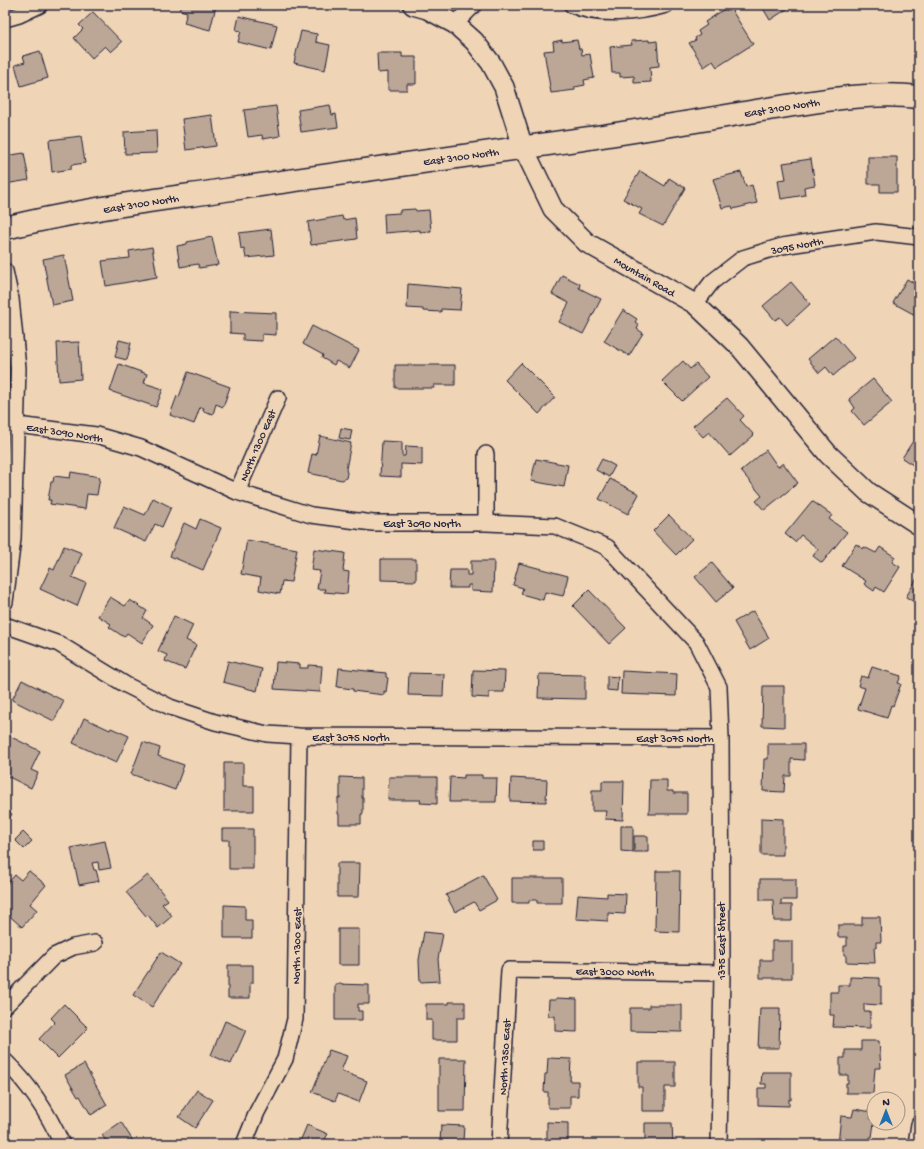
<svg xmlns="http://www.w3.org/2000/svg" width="924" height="1149" viewBox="0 0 924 1149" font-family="'Gochi Hand',sans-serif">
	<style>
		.building { fill: #bca797; stroke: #22223b }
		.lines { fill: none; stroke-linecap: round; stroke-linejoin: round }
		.minor-casing { stroke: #22223b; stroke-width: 18 }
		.tertiary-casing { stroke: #22223b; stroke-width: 22 }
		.secondary-casing { stroke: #22223b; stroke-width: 25 }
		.minor { stroke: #efd4b6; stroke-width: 15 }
		.tertiary { stroke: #efd4b6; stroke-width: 19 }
		.secondary { stroke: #efd4b6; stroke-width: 22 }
		.labels { text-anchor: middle; stroke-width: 4; stroke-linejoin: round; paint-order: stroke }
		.street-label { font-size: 11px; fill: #22223b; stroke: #efd4b6 }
	</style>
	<rect width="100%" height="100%" fill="#efd4b6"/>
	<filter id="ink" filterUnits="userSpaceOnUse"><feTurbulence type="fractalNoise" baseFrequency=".025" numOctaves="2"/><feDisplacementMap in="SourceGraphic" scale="8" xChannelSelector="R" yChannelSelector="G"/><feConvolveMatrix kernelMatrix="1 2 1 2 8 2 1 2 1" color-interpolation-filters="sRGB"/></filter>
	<g filter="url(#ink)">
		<path class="building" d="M182,5h28l6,1 -6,24 -26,-7 3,-11 -7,-2z
			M761,5h32l-23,15z
			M729,6l24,38 -36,23 -4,-6 -9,6 -15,-24 7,-3 -1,-2 5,-3 -2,-4 9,-6 -2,-3z
			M93,12l29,30 -11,10 -6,-6 -13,12 -18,-20 9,-9 -4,-4z
			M239,16l38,9 -6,25 -33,-8 3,-11 -5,-1z
			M301,31l16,3 -1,8 14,3 -5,25 -31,-7z
			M562,40v2l15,-2 2,9h2l1,6 8,-1 4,24 -10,2 1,5 -10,2v3l-24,3 -7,-42 10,-1 -1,-8z
			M649,40v2l8,-1 2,25 -9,1 1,15 -17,1v-7l-14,1v-4h-8l-2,-26 22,-2 -1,-4z
			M40,51l8,27 -27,8 -6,-21 10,-3 -2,-6z
			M377,53h25v4h14v27h-9v6h-19v-18l-10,1z
			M330,105l2,10 4,-1 2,13 -37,5 -3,-22z
			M276,106l4,30 -17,3 -1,-4 -14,2 -4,-27z
			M212,115l4,31 -30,4 -4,-31z
			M156,130l1,23 -32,1 -1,-22z
			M81,136l4,27 -14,2v4l-19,3 -3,-32z
			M24,153l5,27 -24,4v-28z
			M868,157h29v35h-17v-8h-12z
			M811,159l4,26 -11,2 1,8 -24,4 -3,-19 8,-1 -3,-16z
			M640,171l25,15 4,-8 16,10 -22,38 -24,-12 3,-5 -19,-10z
			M741,172l5,15 6,-2 5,18 -24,6 -1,-3 -10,2 -9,-29z
			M415,209l1,2 13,-1 2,21 -11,1v-2l-35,3 -1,-19 16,-1v-3z
			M342,216l1,4 12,-2 2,21 -46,6 -3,-23z
			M271,229l3,26 -28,3 -2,-10 -3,1 -2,-16z
			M212,237l6,28 -19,3 -1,-4 -18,3 -3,-21 10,-2v-2z
			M152,247l5,30 -51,9 -4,-25 28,-3 -1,-7z
			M64,255l9,46 -21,4 -9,-46z
			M562,275l18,9 -1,4 22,11 -18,35 -24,-12 10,-19 -17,-9z
			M907,279l10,6 2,-4v36l-26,-14z
			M791,282l19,22 -23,21 -7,-8 -5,3 -12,-14z
			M408,284l54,5 -2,21 -19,-1v3l-18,-1v-2l-16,-1z
			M623,310l14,9 -2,3 4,3 -2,4 6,4 -14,23 -25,-15z
			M230,311l46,2v22l-14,-1v7l-19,-1v-6l-13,-1z
			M312,326l47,24 -9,18 -14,-7 -2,4 -12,-7 1,-3 -20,-11z
			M835,336l19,22 -21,18 -7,-9 -7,6 -11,-14z
			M119,340l12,3 -4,17 -12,-3z
			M79,342l2,37 -22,2 -2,-38z
			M683,361l7,8 6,-5 12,13 -26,24 -20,-20z
			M521,363l34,34 -16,17 -34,-34z
			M119,364l28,10 -3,9 19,6 -7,18 -46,-16z
			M395,365h60v20h-21v3h-39z
			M188,372l42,15 -7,20 -7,-3 -3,10 -10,-3 1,-3 -4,-1 -6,17 -24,-9 7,-19 2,1z
			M873,379l19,23 -28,23 -12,-14 3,-3 -6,-9z
			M727,398l17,18 -4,4 14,15 -24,21 -21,-24 -6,5 -10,-11z
			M341,428l11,2 -2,10 -11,-2z
			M320,436l31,7 -5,26 1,4 -1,5 -4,2 -34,-7 4,-19 4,1z
			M382,441l20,1v14h3l1,-10 16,1v18l-21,-1v13l-21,-1z
			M913,441l6,4v22l-2,-2 -1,2 -14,-9z
			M766,450l12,17 5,-4 15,20 -34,27 -8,-9 6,-5 -21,-25z
			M536,459l32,6 -4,22 -33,-6z
			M602,459l13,7 -6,11 -13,-7z
			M71,472l29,5 -3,18 -10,-1 -2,15 -35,-5 1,-4h-3l3,-18h2l1,-6 16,2z
			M610,479l29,15 -11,20 -29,-15z
			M153,498l18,9 -9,20 -7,-3 -9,18 -32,-14 10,-22 21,9z
			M812,501l20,14 -3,4 18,13 -25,31 -9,-7 5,-7 -17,-14 -6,7 -10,-8z
			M669,515l23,24 -16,16 -23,-24z
			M200,519l21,9 -18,42 -33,-14 14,-33 12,6z
			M247,540l50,9 -6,33 -9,-1 -2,13 -21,-4 2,-12 -20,-4z
			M856,544l7,5 1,-2 12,6 4,-6 15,10 -3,5 8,5 -16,25 -8,-5 -2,4 -10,-7 2,-3 -24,-15z
			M64,546l18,7 -10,24 14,6 -9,23 -37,-17 10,-21 4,2z
			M314,549l31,4 -2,18 6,1 -2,22 -23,-2 1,-3h-8l3,-18 -9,-1z
			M381,559h35v22l-35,-1z
			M471,561h23l-1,31 -22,-1v-6h-3v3h-19l1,-18h17v5h4z
			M519,563l49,13 -5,20 -18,-4 -2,8 -22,-6 2,-6 -10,-3z
			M712,563l21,25 -17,14 -21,-25z
			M919,575v30l-13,-8z
			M589,590l37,38 -17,16 -36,-38z
			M110,597l15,9 5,-6 17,11 -4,7 10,7 -11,18 -15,-10 -3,4 -15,-10 2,-3 -13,-8z
			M753,611l16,27 -19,12 -16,-28z
			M174,616l19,9 -7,15 10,5 -11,24 -20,-8 2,-6 -9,-4z
			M228,661l34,8 -5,22 -34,-9z
			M276,662l24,2v4h8v-3l14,1 -2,26 -46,-3z
			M872,667l29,9 -3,7 3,1 -8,22 -2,-1 -4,13 -29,-9 7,-21 -7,-2 3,-10 7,2z
			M339,668l47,5v4l2,1 -2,14 -2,-1v4l-31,-4v-2l-16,-2z
			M473,670l32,1 -1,21h-15v6l-17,-1z
			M622,671l55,3 -1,22 -55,-2z
			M409,673l35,1 -1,22 -35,-1z
			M539,674l46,1v24l-47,-1z
			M607,676l11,1 -1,14 -10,-1z
			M22,680l42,21 -10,20 -42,-21z
			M763,686h21v41l-22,-1z
			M84,718l26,12 1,-2 18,8 -13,27 -43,-20z
			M5,734l35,17 -9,19 7,3 -7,15 -26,-13v-6l4,-9 -4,-2z
			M143,742l17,6 -2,8 26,9 -9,25 -44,-16z
			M768,744h36v16l-13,-1v17h-6l-1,16 -21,-1 1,-32h4z
			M224,763h19v23h11v25h-30z
			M464,775h18v3h15l-1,24h-47l1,-25 14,1z
			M340,777l22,1v20h1v16h-2v10h-22v-10h-1v-16h2z
			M389,777h48v27l-17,-1 1,-3h-33z
			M511,778l36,2 -1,22 -36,-1z
			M650,780h17v11h6v2h14v21h-38z
			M602,781h22l-1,39 -18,-1 1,-8h-14v-21h10z
			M5,809l7,5 -7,11z
			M761,818l22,1v36h-22z
			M621,826h12v26l-12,-1z
			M222,829h31v40h-24v-29h-7z
			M23,832l9,9 -8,8 -9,-9z
			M634,836h14v16h-14z
			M105,841l6,27 -12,2 -1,-8 -6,1 2,7h2l3,11 -20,4 -8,-37z
			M533,841h10v9h-10z
			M337,863h23l-1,34h-22z
			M29,871l17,14 -16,19 7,6 -15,17 -17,-15v-26l10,-11 6,5z
			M656,871h24l-1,61 -24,-1z
			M148,875l20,25 -6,4 10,12 -14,12 -10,-13 -2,1 -20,-24z
			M483,875l14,25 -18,10 -5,-8 -19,10 -9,-17z
			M512,878h50v25h-25v-3h-8v3h-17z
			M760,879h36v21h-15v5h11v16h-18l-1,-21h-13z
			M607,893l19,1 -1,20 -17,-1v8l-32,-2 2,-24 29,2z
			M224,905l21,1v14h7v18h-28z
			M862,917h18l1,25h-5v6l-2,-1 1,16 -29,-1v-7h-2v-9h3v-9h-9v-12h24z
			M338,929h21v36h-21z
			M424,932l19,2 -5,25 2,22 -20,1 -1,-22z
			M772,941h20v37h-32v-18h12z
			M161,952l19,12 -28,43 -19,-12z
			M228,965h25v18h-3v15h-22z
			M850,977l29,1v8h2v19l-17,-1v7h6v17l-37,-1 1,-12h-4v-23h8v-7h12z
			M335,984l34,1v19h-11v7h4v9h-27z
			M556,998l21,1v33l-22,-1v-15h-7l1,-16h7z
			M449,1002h16v16h-8v22h-25v-20h-6v-16h23z
			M64,1004l24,24 -30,30 -19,-19 16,-17 -4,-4z
			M649,1005h33v27l-52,-1v-23h19z
			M760,1008h20l-1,40h-21z
			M225,1021l21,9 -15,34 -20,-9z
			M861,1041h18l2,27h-6l-2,25h-27v-10h2v-8h-8v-17h5v-8h16z
			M329,1050l18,6 -6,15 26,10 -8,21 -21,-8 -3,7 -23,-9z
			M548,1058l23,1 -1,22h8v15h-8v12h-22v-16h-4l1,-18h2z
			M439,1059h27l-1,52h-26z
			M638,1062h37v25h-10v24h-23v-24h-4z
			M84,1064l23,41 -16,10 -11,-19 -2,1 -13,-22z
			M762,1072h29v28l-2,-1v7l-31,-1v-17h8v-4h-5z
			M197,1090l16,10 -18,28 -16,-11z
			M854,1109l18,3 -2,7 4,1v3l-2,14h-2l-1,7h-31l3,-28 11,1z
			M121,1122l14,22h-27l-6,-9z
			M547,1122l21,1v21h-24v-6h3z
			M645,1123h27l1,21h-28z
			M307,1125l21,9 -3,5 7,2 -1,3h-43l1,-5 10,5z
			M441,1125l23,1 -1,15h3v3h-26z
			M758,1140h22v4h-22z"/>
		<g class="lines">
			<g class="minor-casing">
				<path id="minor" d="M572,5c26,12 66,8 94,0
					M5,19l14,-4 21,-10
					M455,24l19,-19
					M5,271l6,28 7,69 -5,171 -8,63
					M695,304l17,-22 31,-24 39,-12 94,-14 43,5
					M17,425l79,10 45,13 96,44 74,23 62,8h113l69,3 52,21 89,95 23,45 2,51 1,235 -3,171
					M237,492l41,-94
					M486,523v-69
					M5,625l54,19 67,41 44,22 45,15 52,12 32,2 422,2
					M5,1006l49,-50 19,-9 22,-4
					M5,1061c24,23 43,52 57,83
					M244,1144l13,-32 28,-53 10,-40 4,-283
					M499,1144l10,-174 213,3
					M916,1144l3,-20"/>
			</g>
			<g class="tertiary-casing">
				<path id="tertiary" d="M413,5l14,4 28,15 19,17 17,22 13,24 19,60 30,62 34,34 108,61 44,42 89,108 40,38 51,33"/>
			</g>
			<g class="secondary-casing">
				<path id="secondary" d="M5,228c72,-18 146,-27 220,-38 119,-18 239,-33 358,-51 60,-9 120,-19 179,-29 52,-8 105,-19 157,-13"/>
			</g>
			<use href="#minor" class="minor"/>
			<use href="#tertiary" class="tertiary"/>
			<use href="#secondary" class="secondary"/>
		</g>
	</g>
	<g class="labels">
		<g class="street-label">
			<text transform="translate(782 107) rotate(-9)" y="4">East 3100 North</text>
			<text transform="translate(461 156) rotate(-8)" y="4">East 3100 North</text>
			<text transform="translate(141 203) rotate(-9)" y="4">East 3100 North</text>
			<text transform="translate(797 245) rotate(-11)" y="4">3095 North</text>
			<text transform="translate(645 276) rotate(30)" y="4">Mountain Road</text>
			<text transform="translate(65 432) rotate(9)" y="4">East 3090 North</text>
			<text transform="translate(257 445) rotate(-67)" y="4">North 1300 East</text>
			<text x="422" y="527">East 3090 North</text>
			<text x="351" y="741">East 3075 North</text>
			<text x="675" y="742">East 3075 North</text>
			<text transform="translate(721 941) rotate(-90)" y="4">1375 East Street</text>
			<text transform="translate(296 946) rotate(-89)" y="4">North 1300 East</text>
			<text transform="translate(615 971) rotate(1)" y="4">East 3000 North</text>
			<text transform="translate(504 1057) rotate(-87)" y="4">North 1350 East</text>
		</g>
	</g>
	<rect width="924" height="1149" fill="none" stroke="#efd4b6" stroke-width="20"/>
	<rect x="10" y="10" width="904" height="1129" fill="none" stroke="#22223b" stroke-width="1.5" filter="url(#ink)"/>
	<g transform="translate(886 1111)"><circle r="19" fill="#efd4b6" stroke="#9d8d85"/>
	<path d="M0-3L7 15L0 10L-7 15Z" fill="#1f6fb2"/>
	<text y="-6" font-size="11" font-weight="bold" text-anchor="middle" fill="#22223b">N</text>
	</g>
</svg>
